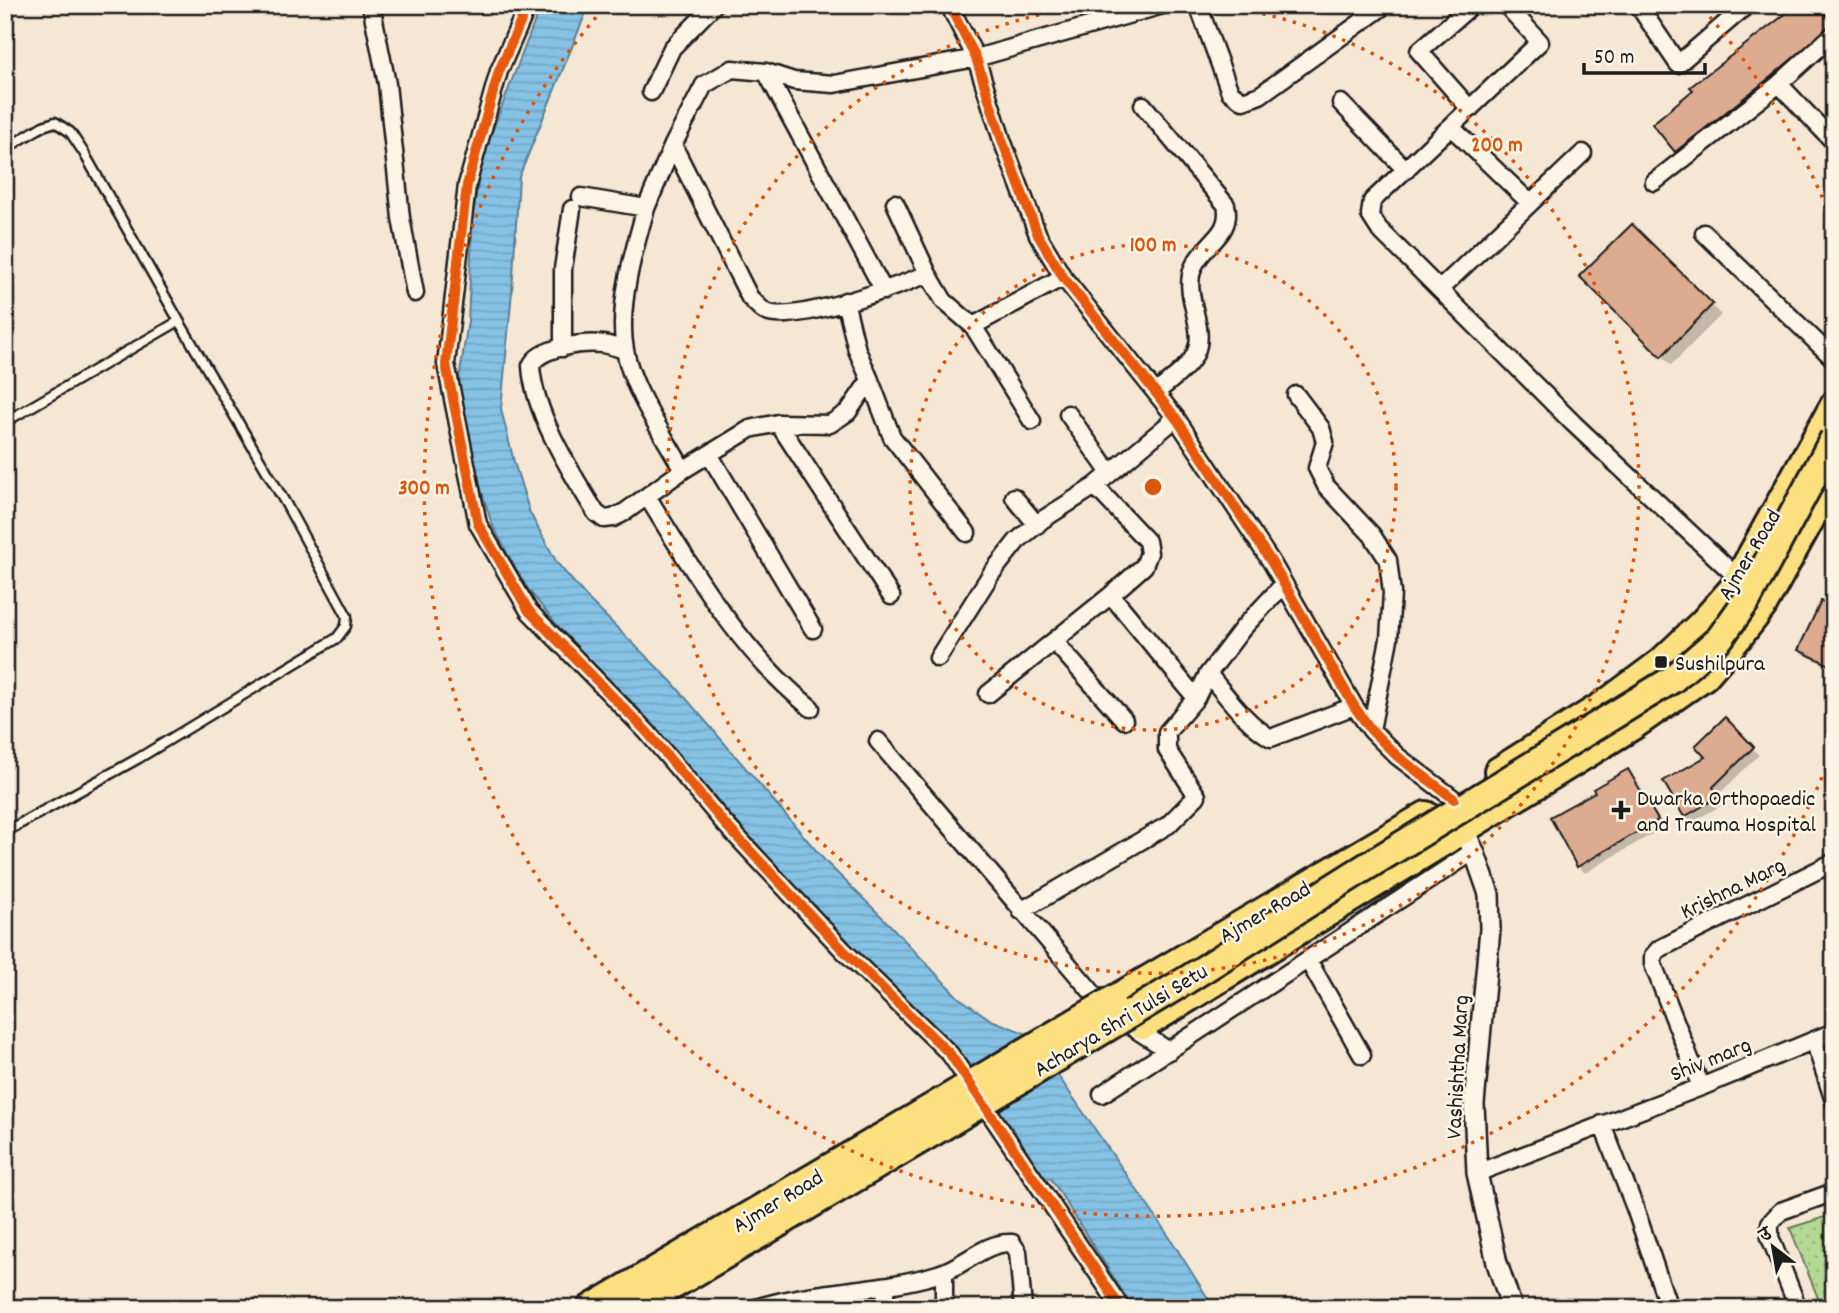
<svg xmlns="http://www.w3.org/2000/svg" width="1839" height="1313" viewBox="0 0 1839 1313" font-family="Dekko,'Playpen Sans Deva',sans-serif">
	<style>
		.park { fill: url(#park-dots); stroke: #687a58; stroke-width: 2 }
		.water { fill: url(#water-rules); stroke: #5b8095; stroke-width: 2 }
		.shadow { fill: #0003 }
		.building { fill: #ddab90; stroke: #1c1c1c; stroke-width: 2 }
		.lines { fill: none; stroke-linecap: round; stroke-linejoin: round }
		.service-casing { stroke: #1c1c1c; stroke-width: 13 }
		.minor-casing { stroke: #1c1c1c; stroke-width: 21 }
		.tertiary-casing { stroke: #1c1c1c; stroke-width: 24 }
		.trunk-casing { stroke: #1c1c1c; stroke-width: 32 }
		.service { stroke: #fcf5e5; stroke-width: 8 }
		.minor { stroke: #fcf5e5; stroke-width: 16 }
		.tertiary { stroke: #fcf5e5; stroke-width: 19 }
		.trunk { stroke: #fce080; stroke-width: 26 }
		.trunk-bridge-casing { stroke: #1c1c1c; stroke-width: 32; stroke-linecap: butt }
		.trunk-bridge { stroke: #fce080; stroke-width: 26 }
		.cycleway-casing { stroke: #fcf5e5; stroke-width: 15 }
		.cycleway { stroke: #e8590c; stroke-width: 10 }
		.ring { fill: none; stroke: #de560d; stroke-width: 3.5; stroke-dasharray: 3.5 7 }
		.poi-dot { fill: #1c1c1c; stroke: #fcf5e5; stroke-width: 2.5 }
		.labels { text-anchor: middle; stroke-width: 5; stroke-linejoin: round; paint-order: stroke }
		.street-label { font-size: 23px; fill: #1c1c1c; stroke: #fcf5e5 }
		.poi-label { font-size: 23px; fill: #1c1c1c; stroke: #fcf5e5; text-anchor: start }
		.centre { fill: #de560d; stroke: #fcf5e5; stroke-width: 3.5 }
		.ring-label { font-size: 21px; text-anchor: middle; font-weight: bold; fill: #de560d; stroke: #fcf5e5; stroke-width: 5; stroke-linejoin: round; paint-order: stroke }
	</style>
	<defs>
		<pattern id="park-dots" width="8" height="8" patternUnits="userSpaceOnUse" patternTransform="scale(1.75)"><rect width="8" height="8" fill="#b4d994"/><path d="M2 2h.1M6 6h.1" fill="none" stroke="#9aba7f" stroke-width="1.8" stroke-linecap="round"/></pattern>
		<pattern id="water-rules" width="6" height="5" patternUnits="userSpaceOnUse" patternTransform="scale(1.75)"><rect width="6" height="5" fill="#85c2e5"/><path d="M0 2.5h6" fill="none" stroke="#72a6c4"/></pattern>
	</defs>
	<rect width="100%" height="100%" fill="#f6e6d4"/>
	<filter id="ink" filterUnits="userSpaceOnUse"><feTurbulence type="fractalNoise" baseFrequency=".0143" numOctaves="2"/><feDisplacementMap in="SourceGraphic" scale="14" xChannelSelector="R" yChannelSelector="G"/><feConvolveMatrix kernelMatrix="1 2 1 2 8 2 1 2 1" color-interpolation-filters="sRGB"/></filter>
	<g filter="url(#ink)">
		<path class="park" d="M1834,1214v94h-12l-32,-80z"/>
		<path class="water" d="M541,5h48l-70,172 -7,114 -11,118 13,53 16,51 27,50 32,37 83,82 154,180 63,62 69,73 33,23 39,15 140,203 44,70h-81l-82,-129 -8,-2 -74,-105 -161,-168 -174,-200 -66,-65 -45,-56 -31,-59 -15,-47 -19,-91 10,-65 5,-108 10,-58z"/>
		<path class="shadow" d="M1818,5l16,21v7l-152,124 -28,-33z
			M1632,226l89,89 -50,50 -89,-89z
			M1834,609v60l-27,-13 -7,-7z
			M1725,720l34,35 -41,40 6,9 -32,18 -7,-6z
			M1627,771l7,7 30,49 -79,46 -7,-7 -26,-48 45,-25z"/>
		<path class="building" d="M1797,5h21l15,19 -61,52 -97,76 -23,-28 41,-34 -3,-3z
			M1632,224l81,80 -52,53 -82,-81z
			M1821,601l13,6v60l-36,-17z
			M1725,717l29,30 -41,40 5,10 -34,20 -21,-36 42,-24 -10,-11z
			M1628,769l30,51 -81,47 -27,-50 45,-25 -2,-3z"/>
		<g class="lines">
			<g class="service-casing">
				<path id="service" d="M5,149l38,-23 12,-4 15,10 14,21 95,168 107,183 61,112 -1,10 -9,12 -198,120 -134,74
					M5,422l174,-101"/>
			</g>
			<g class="minor-casing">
				<path id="minor" d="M371,5l16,79 14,134 14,75
					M528,5l-29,66 -32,114 -21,179 32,160 51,87 118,121 77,91 119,127 107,104 171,254
					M949,5l27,53 26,82 36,95 25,42 113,141 96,145 82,143 17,24 26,26 57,43
					M1198,5l32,87 13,9 17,-6 125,-90
					M1506,5l34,37 -168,159 -2,14 9,14 195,195 164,154
					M1638,5l40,59 69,-59
					M766,72l118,219
					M1779,84l55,58
					M651,92l21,-44 42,-43
					M1341,103l65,67
					M1143,105l83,100c7,30 -23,38 -33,63 -11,28 15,60 2,86 -7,15 -26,27 -38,38
					M1470,109l-51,-58 53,-46
					M1451,127l79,76
					M673,145l77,153c5,4 11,12 16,14 28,12 132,-26 162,-38
					M1654,182l125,-98 55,-50
					M581,197l65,11 27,-63 31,-60 28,-16 34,3 28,9 40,3 142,-26 187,-53
					M895,203l33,71 16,27 29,25 59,95
					M646,208c-12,41 -29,99 -21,142 7,40 38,84 58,120
					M1704,233l130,126
					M1440,289l143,-136
					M973,326l90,-49
					M563,348v-79l9,-60
					M625,350c-8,-2 -15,-5 -22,-6 -19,-2 -65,3 -72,22 3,48 40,106 65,147l8,6 9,-1 12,-6 58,-42 67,-41 28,-6 52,1 18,-12 22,-32 -13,-30 -12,-49
					M870,380l22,57 75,96
					M1296,395l25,33 4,14 -8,26 9,18 46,49 16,25 4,33 -3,46 -18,91
					M1068,414l42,59
					M778,423l113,173
					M709,454l104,175
					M647,496c46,75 94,157 164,212
					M1014,497l23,28
					M1111,595l85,103
					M1054,641l70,79
					M938,658l53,-84 26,-33 25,-21 53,-34 81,-68
					M1208,674c19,22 37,49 63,64l83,-32
					M988,694l123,-99 33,-29 5,-13 -2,-12 -52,-55
					M878,741l230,270
					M1021,911l147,-86 29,-29 -30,-46v-18l29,-34 12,-24 35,-46 41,-44
					M1308,960l54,95
					M1132,1027l37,24
					M1814,1040l20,61
					M1701,1087l-48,-123v-8l6,-7 175,-87
					M1102,1094l372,-243
					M1602,1124l33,84 34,100
					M1477,1173l224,-86 133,-55
					M756,1308c59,-19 123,-16 182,-34 26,-7 47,-33 74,-31l6,9 5,56
					M884,1308l3,-22
					M944,1308v-35
					M1798,1308l-28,-71v-14l11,-12 53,-19"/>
			</g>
			<g class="tertiary-casing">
				<path id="tertiary" d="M1463,829l11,22 15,43 1,35 -16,175 3,69 20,90 15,45"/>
			</g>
			<g class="trunk-casing">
				<path id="trunk" d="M1498,771l108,-68 55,-41 41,-39 31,-35 101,-183
					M1111,1001l315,-186
					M1143,1026l490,-300 72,-50 34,-39 24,-31 71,-129
					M591,1308l333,-196
					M635,1308l307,-181"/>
			</g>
			<use href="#service" class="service"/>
			<use href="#minor" class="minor"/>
			<use href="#tertiary" class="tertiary"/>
			<use href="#trunk" class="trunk"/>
			<g class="trunk-bridge-casing">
				<path id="trunk-bridge" d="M924,1112l187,-111
					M942,1127l243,-146 171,-108 317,-194 47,-41 27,-38 87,-162"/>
			</g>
			<use href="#trunk-bridge" class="trunk-bridge"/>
			<g class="cycleway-casing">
				<path id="cycleway" d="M528,5l-29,66 -32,114 -21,179 32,160 51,87 118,121 77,91 119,127 107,104 171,254
					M949,5l27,53 26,82 36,95 25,42 113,141 96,145 82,143 17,24 26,26 57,43"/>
			</g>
			<use href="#cycleway" class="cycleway"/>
		</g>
	</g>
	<g class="ring">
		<circle cx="1153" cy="487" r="243"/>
		<path d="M1221 6A486 486 0 1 1 1085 6"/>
		<path d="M1834 748A729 729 0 1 1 603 9M1703 9A729 729 0 0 1 1834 226"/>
	</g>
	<g class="poi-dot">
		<rect x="1654" y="655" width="14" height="14" rx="3.5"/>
		<path d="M1617.5 799.5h7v7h7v7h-7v7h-7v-7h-7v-7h7z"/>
	</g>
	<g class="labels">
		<g class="street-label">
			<text transform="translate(1748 554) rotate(-59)" y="8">Ajmer Road</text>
			<text transform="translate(1732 887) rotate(-26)" y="8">Krishna Marg</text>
			<text transform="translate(1264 911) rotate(-30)" y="8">Ajmer Road</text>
			<text transform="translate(1120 1019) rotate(-31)" y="8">Acharya Shri Tulsi Setu</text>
			<text transform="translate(1710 1058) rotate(-22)" y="8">Shiv marg</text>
			<text transform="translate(1456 1067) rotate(-87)" y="8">Vashishtha Marg</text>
			<text transform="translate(777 1200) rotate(-31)" y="8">Ajmer Road</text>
		</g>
		<g class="poi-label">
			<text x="1675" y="670">Sushilpura</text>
			<text x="1637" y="805">Dwarka Orthopaedic<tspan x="1637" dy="26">and Trauma Hospital</tspan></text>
		</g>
	</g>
	<circle cx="1153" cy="487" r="10" class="centre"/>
	<g class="ring-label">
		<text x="1497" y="151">200 m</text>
		<text x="1153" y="251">100 m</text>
		<text x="424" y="494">300 m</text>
	</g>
	<rect width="1839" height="1313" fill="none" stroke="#fcf5e5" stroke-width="28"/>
	<rect x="14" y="14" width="1811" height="1285" fill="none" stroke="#1c1c1c" stroke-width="2.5" filter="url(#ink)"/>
	<g transform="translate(1773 1247) rotate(329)" stroke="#fcf5e5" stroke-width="5" paint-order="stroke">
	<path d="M0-5L12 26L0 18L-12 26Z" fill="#1c1c1c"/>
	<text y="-10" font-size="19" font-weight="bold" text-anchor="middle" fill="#1c1c1c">उ</text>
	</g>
	<path d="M1584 63v10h121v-10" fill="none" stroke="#1c1c1c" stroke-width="3.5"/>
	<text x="1594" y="63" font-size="21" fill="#1c1c1c" stroke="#fcf5e5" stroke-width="5" paint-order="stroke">50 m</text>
</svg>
